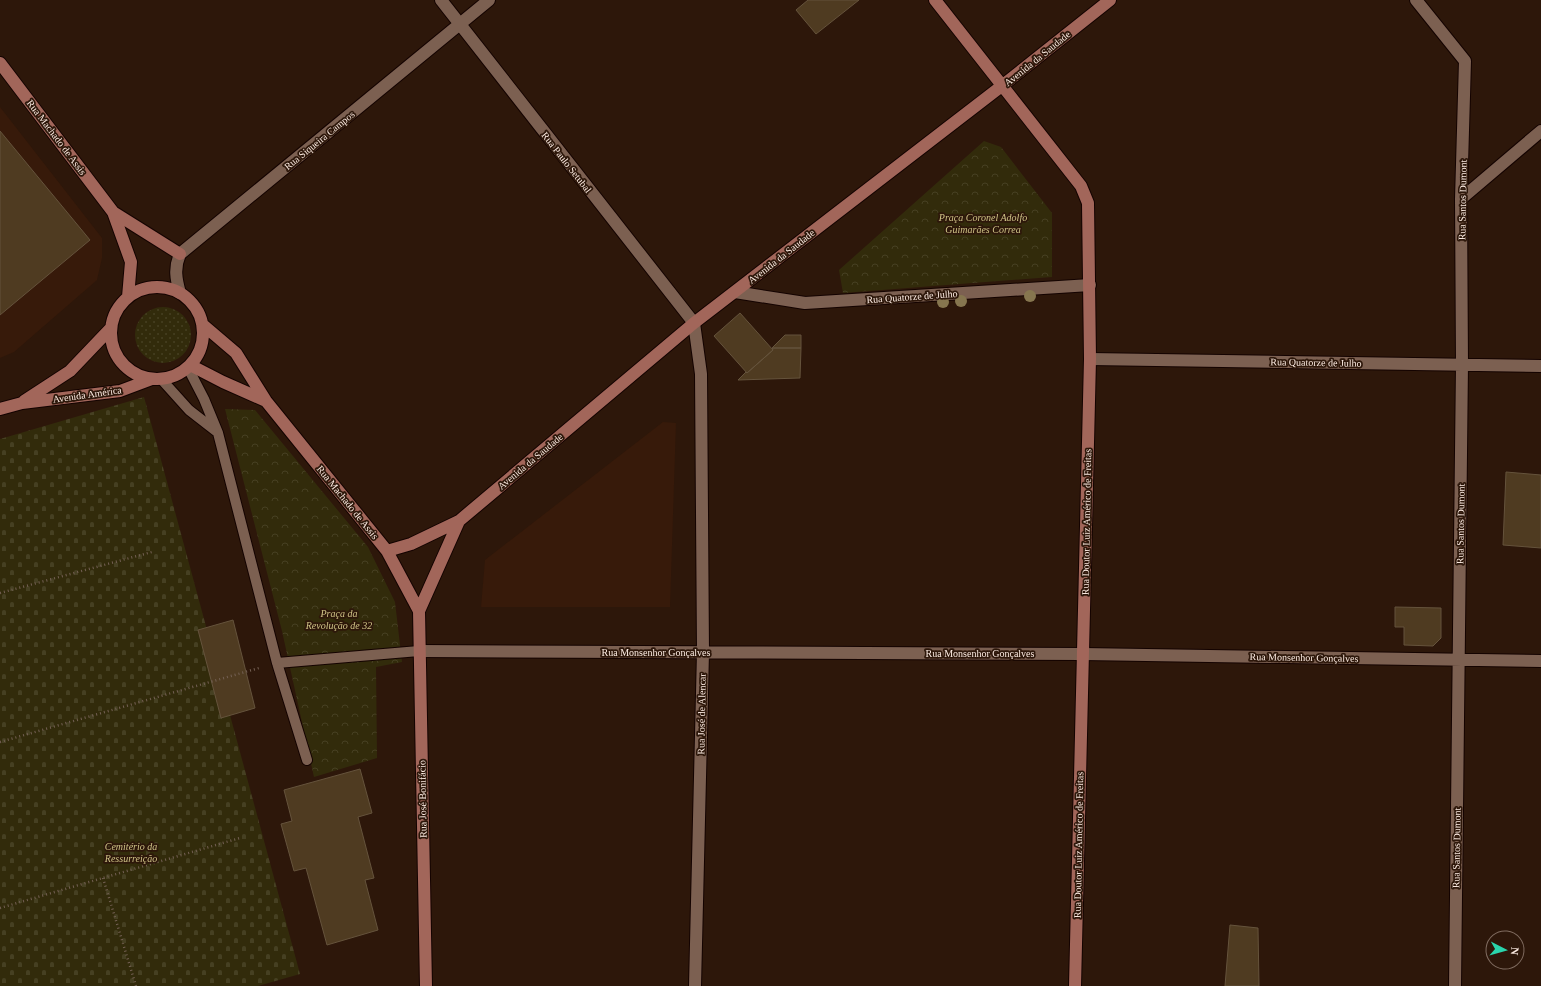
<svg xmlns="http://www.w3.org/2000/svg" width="1541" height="986" viewBox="0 0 1541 986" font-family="Georgia,serif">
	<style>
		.built { fill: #371a0a }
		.grass { fill: url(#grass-dots) }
		.cemetery { fill: url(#cemetery-stones) }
		.park { fill: url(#park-crowns) }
		.building { fill: #4f3b21; stroke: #65533c }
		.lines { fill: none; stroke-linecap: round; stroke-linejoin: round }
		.lane-casing { stroke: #140300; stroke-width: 12 }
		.street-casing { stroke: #140300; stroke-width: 14 }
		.secondary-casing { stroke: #140300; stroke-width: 14 }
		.path { stroke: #746054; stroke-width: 2.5; stroke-dasharray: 1 3; stroke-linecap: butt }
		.lane { stroke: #7c6051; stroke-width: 10 }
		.street { stroke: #7c6051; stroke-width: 12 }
		.secondary { stroke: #a2665a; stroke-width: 12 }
		.tree { fill: #86764f }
		.labels { text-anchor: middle; stroke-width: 3.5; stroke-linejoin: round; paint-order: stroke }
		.street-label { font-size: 10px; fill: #fcebe2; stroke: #2d170a }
		.park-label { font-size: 10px; font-style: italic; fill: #cfc387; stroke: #2d170a }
	</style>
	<defs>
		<pattern id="grass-dots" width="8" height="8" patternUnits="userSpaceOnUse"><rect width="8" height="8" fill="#322b0b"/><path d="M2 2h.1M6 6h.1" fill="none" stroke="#464022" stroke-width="1.8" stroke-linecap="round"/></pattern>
		<pattern id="cemetery-stones" width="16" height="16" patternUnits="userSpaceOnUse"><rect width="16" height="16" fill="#322b0b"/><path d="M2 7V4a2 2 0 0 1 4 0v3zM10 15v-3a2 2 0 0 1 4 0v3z" fill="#464022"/></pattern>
		<pattern id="park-crowns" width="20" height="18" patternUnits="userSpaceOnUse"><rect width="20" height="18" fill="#322b0b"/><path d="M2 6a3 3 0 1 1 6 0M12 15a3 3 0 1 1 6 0" fill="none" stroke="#464022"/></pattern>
	</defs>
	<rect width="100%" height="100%" fill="#2d170a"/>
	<path class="built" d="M0,107l102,131v20l-5,22 -83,72 -14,6z
		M663,422l13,1 -6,184h-189l4,-47z"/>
	<path class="grass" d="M135 335a28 28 0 1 1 56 0a28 28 0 1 1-56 0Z"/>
	<path class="cemetery" d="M144,397l156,577 -42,12h-258v-547z"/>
	<path class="park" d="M984,141l17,6 51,66v64l-209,16 -4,-23z
		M225,409l30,1 113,137 27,55 7,60 -26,5 1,91 -63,19 -32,-146z"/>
	<path class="building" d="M808,0h51l-43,34 -20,-24z
		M0,131l90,109 -90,75z
		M740,313l33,37 -26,23 -33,-37z
		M785,335h16v13h-29z
		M772,348h29l-1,30 -62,2 8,-8 1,1 26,-23z
		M1506,472l35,3v73l-38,-3z
		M1395,607l46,1v30l-8,8 -29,-1v-18h-9z
		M233,620l22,88 -34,10 -23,-88z
		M360,769l12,44 -14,4 16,61 -9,2 13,50 -51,15 -21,-77 -12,3 -13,-47 11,-3 -8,-31z
		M1230,925l28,3 1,58h-34z"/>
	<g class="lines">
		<g class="lane-casing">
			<path id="lane" d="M188,368l16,31 14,34 59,230 30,97
				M162,380l27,30 27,21
				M277,663l142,-12"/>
		</g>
		<g class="street-casing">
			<path id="street" d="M441,0l253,323 7,51 2,278 -8,334
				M1416,0l49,61 -4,138 1,165 -7,622
				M1461,199l80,-68
				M735,292l70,11 285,-18
				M180,293c-4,-14 -6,-25 0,-39l309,-254
				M1090,359l451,7
				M419,651l664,3 458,7"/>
		</g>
		<g class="secondary-casing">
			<path id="secondary" d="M935,0l146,186 7,17 2,156 -15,627
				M0,63l113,149 18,50 -3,35
				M113,212l67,42
				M111 333a46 46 0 1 1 92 0a46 46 0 1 1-92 0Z
				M202,324l34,29 30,48 121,150 32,60
				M190,365l33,17 43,19
				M24,401l46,-30 41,-43
				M0,409l22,-6 98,-12 32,-12
				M387,551l24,-7 48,-23 235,-198 309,-238 107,-85
				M426,986l-7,-375 40,-90"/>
		</g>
		<path class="path" d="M0,593l152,-41
			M0,742l259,-74
			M103,878l33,108
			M0,908l240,-70"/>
		<use href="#lane" class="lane"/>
		<use href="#street" class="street"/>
		<use href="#secondary" class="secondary"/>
	</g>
	<g class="tree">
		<circle cx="1030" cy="296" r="6"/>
		<circle cx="961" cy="301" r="6"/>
		<circle cx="943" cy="302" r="6"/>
	</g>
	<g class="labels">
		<g class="street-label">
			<text transform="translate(1037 58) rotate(-39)" y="4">Avenida da Saudade</text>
			<text transform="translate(57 137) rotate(53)" y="4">Rua Machado de Assis</text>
			<text transform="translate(319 140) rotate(-39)" y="4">Rua Siqueira Campos</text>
			<text transform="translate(567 162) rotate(52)" y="4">Rua Paulo Setubal</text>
			<text transform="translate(1462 200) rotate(-89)" y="4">Rua Santos Dumont</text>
			<text transform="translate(781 256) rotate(-38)" y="4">Avenida da Saudade</text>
			<text transform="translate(912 296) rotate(-4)" y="4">Rua Quatorze de Julho</text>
			<text transform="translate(1316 362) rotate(1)" y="4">Rua Quatorze de Julho</text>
			<text transform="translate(87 394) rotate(-8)" y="4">Avenida América</text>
			<text transform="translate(530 461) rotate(-40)" y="4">Avenida da Saudade</text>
			<text transform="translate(348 502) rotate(51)" y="4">Rua Machado de Assis</text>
			<text transform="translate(1086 522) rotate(-89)" y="4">Rua Doutor Luiz Américo de Freitas</text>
			<text transform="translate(1460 524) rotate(-89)" y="4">Rua Santos Dumont</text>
			<text x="656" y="656">Rua Monsenhor Gonçalves</text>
			<text x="980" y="657">Rua Monsenhor Gonçalves</text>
			<text transform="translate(1304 657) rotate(1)" y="4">Rua Monsenhor Gonçalves</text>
			<text transform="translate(701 714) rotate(-89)" y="4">Rua José de Alencar</text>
			<text transform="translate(422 799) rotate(-91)" y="4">Rua José Bonifácio</text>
			<text transform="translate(1078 845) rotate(-89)" y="4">Rua Doutor Luiz Américo de Freitas</text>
			<text transform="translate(1456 848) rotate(-89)" y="4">Rua Santos Dumont</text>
		</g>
		<g class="park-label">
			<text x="983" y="221">Praça Coronel Adolfo<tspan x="983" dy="12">Guimarães Correa</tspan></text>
			<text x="339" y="617">Praça da<tspan x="339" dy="12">Revolução de 32</tspan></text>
			<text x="131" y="850">Cemitério da<tspan x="131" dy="12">Ressurreição</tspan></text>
		</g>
	</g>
	<g transform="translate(1505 950) rotate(96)"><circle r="19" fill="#2d170a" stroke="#806c60"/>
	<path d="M0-3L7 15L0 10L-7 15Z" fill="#2ad5ac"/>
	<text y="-6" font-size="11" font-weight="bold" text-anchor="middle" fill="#fcebe2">N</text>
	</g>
</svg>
